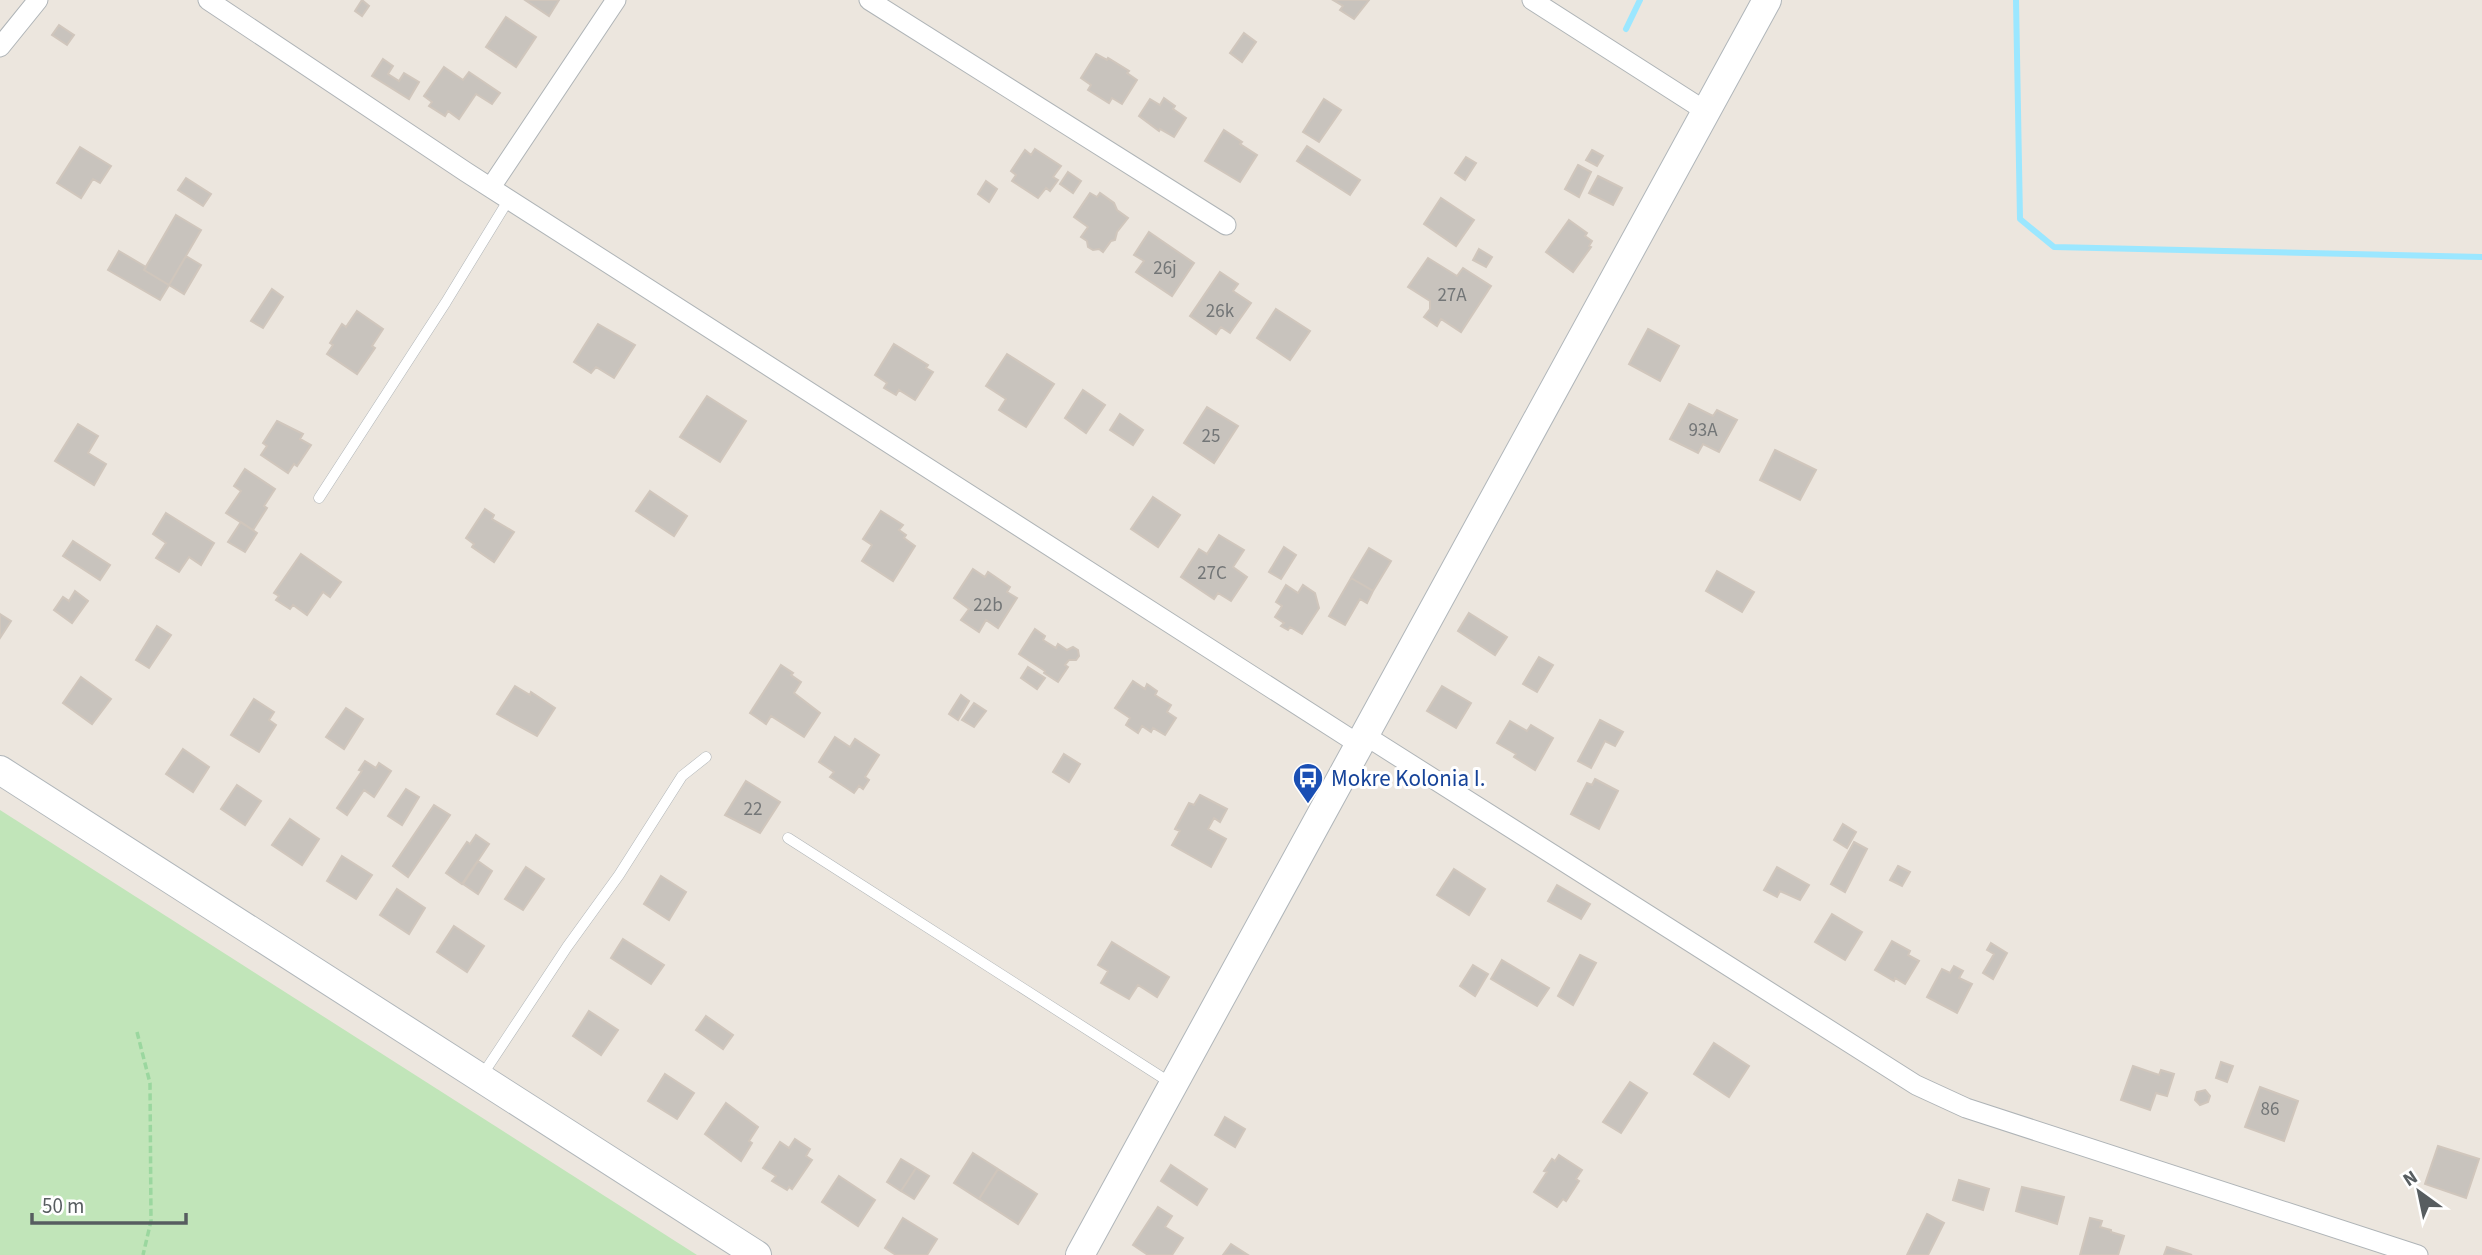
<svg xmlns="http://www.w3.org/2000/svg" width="2482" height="1255" viewBox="0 0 2482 1255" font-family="'Source Sans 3',sans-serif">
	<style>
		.green { fill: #c1e5b9 }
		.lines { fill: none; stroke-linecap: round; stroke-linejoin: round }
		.stream { stroke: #9be7ff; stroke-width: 6 }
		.building { fill: #c8c3bd; stroke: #d0c6bc; stroke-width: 2 }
		.lane-casing { stroke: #afb4b7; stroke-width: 11 }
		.street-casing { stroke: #afb4b7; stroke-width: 21 }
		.secondary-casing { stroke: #b0b6ba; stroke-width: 30 }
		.path { stroke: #9bd79f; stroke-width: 3.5; stroke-dasharray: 7 3.5; stroke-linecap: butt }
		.lane { stroke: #fff; stroke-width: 10 }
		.street { stroke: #fff; stroke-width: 19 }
		.secondary { stroke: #fff; stroke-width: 28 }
		.labels { text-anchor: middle; stroke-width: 6; stroke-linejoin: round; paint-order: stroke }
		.number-label { font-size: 19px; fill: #737677 }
		.transit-label { font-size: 23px; fill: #164399; stroke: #fff; text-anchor: start }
	</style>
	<rect width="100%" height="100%" fill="#ece6de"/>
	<path class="green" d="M0,810l697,445h-697z"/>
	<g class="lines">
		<path class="stream" d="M2016,0l4,219 34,28 428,10
			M1626,29l14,-29"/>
	</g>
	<path class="building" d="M362,0l7,6 -7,10 -7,-5z
		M525,0h34l-10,16z
		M1333,0h36l-15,19 -14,-9 3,-4z
		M506,17l30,20 -20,30 -30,-20z
		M59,25l15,10 -7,10 -15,-10z
		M1244,33l12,9 -14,20 -12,-9z
		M1096,54l11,6 1,-2 21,13 -2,2 10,7 -15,24 -10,-6 -3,5 -21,-13 3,-5 -10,-7z
		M383,59l10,7 -5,8 11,7 5,-8 15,9 -10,17 -37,-23z
		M444,67l19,13 6,-8 31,21 -8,11 -16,-10 -17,25 -11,-8 -3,5 -16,-10 3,-4 -8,-6z
		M1164,98l11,8 -2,3 13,9 -12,19 -14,-8 -1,2 -20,-15 11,-17 10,6z
		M1324,99l17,11 -22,32 -16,-10z
		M1224,130l18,12 -2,2 17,11 -17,27 -35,-21z
		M1307,146l53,34 -10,15 -53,-34z
		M80,147l31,19 -11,17 -7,-4 -12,19 -24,-15z
		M1035,149l26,17 -8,11 5,3 -8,11 -4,-3 -8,10 -26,-17 4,-6 -5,-4 14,-21 6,5z
		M1592,150l11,6 -6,10 -11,-6z
		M1466,157l10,6 -11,17 -10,-7z
		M1578,165l13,7 -12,25 -14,-8z
		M1068,172l13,9 -8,12 -13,-9z
		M1598,176l24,12 -9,17 -24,-12z
		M186,178l25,16 -8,12 -25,-16z
		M986,181l11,8 -8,13 -11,-8z
		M1090,193l7,4 3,-4 14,10 3,7 11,8 -11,14 -2,8 -4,1 -8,11 -4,-3 -6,1 -5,-3 -1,-6 -6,-4 7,-10 -14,-10z
		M1441,198l33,22 -18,26 -32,-22z
		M176,215l25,15 -32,55 -25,-15z
		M1569,220l18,13 -2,3 7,5 -3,5 2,1 -18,25 -27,-20z
		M1149,232l45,31 -22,33 -36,-24 8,-11 -10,-6z
		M1479,249l13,8 -6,10 -13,-7z
		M119,251l27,16 -2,3 25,15 -9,15 -52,-30z
		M186,256l15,9 -17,29 -15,-9z
		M1428,258l29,18 6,-8 28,18 -30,46 -20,-13 -4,7 -13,-9 6,-8v-8l-22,-14z
		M1220,272l18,12 -5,7 18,12 -21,30 -9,-6 -5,7 -26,-18z
		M272,289l11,8 -20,31 -12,-7z
		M1276,309l34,22 -20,29 -33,-22z
		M357,311l26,18 -11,17 3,2 -18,26 -30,-20 6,-9 -3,-2 12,-19 4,3z
		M598,324l37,21 -21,33 -18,-11 -5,6 -17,-11z
		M1648,329l31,17 -19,35 -31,-17z
		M894,344l34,21 -2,3 7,4 -18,28 -16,-10 -3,5 -12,-7 3,-5 -12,-8z
		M1007,354l47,30 -28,43 -27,-17 7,-11 -20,-13z
		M1083,390l22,15 -19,28 -21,-15z
		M707,396l39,25 -26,41 -40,-25z
		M1689,404l24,12 4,-6 20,10 -18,32 -16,-8 -5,9 -28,-14z
		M1207,407l31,19 -24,37 -30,-20z
		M1120,414l23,16 -10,15 -23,-15z
		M277,421l26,13 -3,5 11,6 -14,21 -3,-2 -6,9 -27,-18 6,-9 -4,-3z
		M78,424l20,12 -10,17 18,11 -12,21 -39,-24z
		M1775,450l41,20 -16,30 -40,-20z
		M245,469l30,20 -11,17 3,2 -14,22 -27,-17 15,-22 -7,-5z
		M650,491l37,25 -13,20 -38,-25z
		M1153,497l27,18 -22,32 -27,-18z
		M485,509l9,6 -2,4 22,13 -20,30 -22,-15 2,-3 -8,-6z
		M881,511l22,14 -4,5 7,5 -2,3 11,8 -22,35 -31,-20 10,-16 -9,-6z
		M166,513l48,30 -13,22 -12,-8 -10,15 -23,-14 10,-15 -13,-9z
		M241,522l16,11 -12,19 -17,-10z
		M1219,535l25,15 -11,17 14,10 -16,24 -13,-8 -4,6 -33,-22 18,-28 8,5z
		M73,541l37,24 -10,15 -37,-24z
		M1284,547l12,8 -15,24 -12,-7z
		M1369,548l22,13 -18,30 -22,-13z
		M301,554l40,28 -11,15 -7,-5 -16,23 -14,-10 -3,4 -14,-9 3,-4 -5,-3z
		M973,569l12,8 3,-5 22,15 -3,5 10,6 -19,30 -12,-8 -7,12 -18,-12 8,-11 -15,-11z
		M1717,571l37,21 -12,20 -36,-21z
		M1351,578l22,13 -6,12 -7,-4 -15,26 -16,-9z
		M1286,585l12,8 5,-8 12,8 4,15 -17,26 -12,-7 -2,3 -7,-4 3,-3 -9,-6 7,-11 -6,-4z
		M75,591l13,10 -16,22 -18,-13 9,-13 6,4z
		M1469,613l38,24 -12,18 -37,-24z
		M0,614l11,7 -11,17z
		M157,626l14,9 -22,33 -13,-8z
		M1035,629l10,7 -2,4 13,8 2,-4 9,6 6,-3 5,3 1,6 -3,4h-7l-4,5 3,2 -10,15 -14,-9 1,-2 -26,-17z
		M1539,657l14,8 -16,27 -14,-8z
		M781,665l12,8 -2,2 10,7 -7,11 26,20 -16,24 -33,-21 -5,8 -16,-11z
		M1028,667l17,11 -8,11 -16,-11z
		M81,677l30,22 -19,25 -29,-21z
		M1133,681l12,8 2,-5 10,7 -2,4 16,10 -4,7 9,6 -11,17 -12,-7 -2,4 -9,-6 -4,7 -12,-8 4,-7 -15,-10z
		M515,686l15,9 1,-3 24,16 -18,28 -40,-22z
		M1442,686l29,17 -15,25 -29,-17z
		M961,695l8,6 -11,19 -9,-6z
		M254,699l20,13 -5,8 7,5 -17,27 -28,-17z
		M974,703l12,8 -12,16 -12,-7z
		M346,708l17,11 -19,30 -18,-12z
		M1600,720l23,12 -8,14 -10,-5 -14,27 -13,-7z
		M1510,721l17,10 4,-6 22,13 -18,32 -21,-13 2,-3 -19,-11z
		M835,737l15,10 5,-8 24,16 -14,22 4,3 -6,9 -4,-3 -5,7 -24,-16 4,-5 -15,-10z
		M183,749l26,18 -16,25 -27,-18z
		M1064,754l16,10 -11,18 -16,-10z
		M365,761l11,7 3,-5 12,8 -17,26 -10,-7 -17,25 -10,-7 25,-37 -3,-1z
		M1595,779l23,12 -19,38 -28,-15 16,-31 5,2z
		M746,781l34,21 -20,31 -35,-18z
		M237,785l24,16 -16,24 -24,-16z
		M406,789l13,8 -17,28 -14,-9z
		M1200,795l27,14 -7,13 -6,-4 -6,11 18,10 -15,28 -39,-22 8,-14 -5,-2 14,-26 5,2z
		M434,805l16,10 -42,62 -15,-11z
		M290,819l29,20 -17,26 -30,-20z
		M1843,824l13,8 -9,16 -13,-8z
		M476,835l13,9 -27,40 -16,-11 21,-31 3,2z
		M1854,842l13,7 -22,43 -14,-8z
		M342,856l30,19 -16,24 -29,-18z
		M478,861l14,10 -14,23 -15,-10z
		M1898,866l12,6 -8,14 -12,-6z
		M526,867l18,12 -21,31 -18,-11z
		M1777,867l32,18 -9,15 -20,-9 -3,6 -13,-7z
		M1454,869l31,20 -16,26 -32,-20z
		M661,876l25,16 -17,28 -25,-16z
		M1557,885l33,19 -9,15 -33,-18z
		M397,889l28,19 -16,26 -29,-19z
		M1832,914l30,18 -17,28 -30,-18z
		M454,926l30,20 -17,26 -30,-20z
		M623,939l41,26 -13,19 -40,-26z
		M1892,941l18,10 -2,4 11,6 -14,23 -10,-6 -1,3 -19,-11z
		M1112,942l57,35 -12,20 -19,-12 -9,14 -28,-16 7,-12 -10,-6z
		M1991,943l16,10 -14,26 -10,-6 11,-19 -7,-4z
		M1580,955l16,8 -23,42 -15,-9z
		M1502,960l47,28 -12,18 -46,-27z
		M1473,965l15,9 -13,22 -15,-10z
		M1954,966l9,5 -4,7 13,6 -15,29 -30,-16 15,-28 8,4z
		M589,1011l29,19 -17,25 -28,-19z
		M706,1016l27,19 -10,14 -27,-19z
		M1714,1043l35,23 -20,31 -35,-23z
		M2221,1062l12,4 -6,16 -11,-4z
		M2133,1066l26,9 2,-5 13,4 -7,22 -11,-3 -6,17 -29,-10z
		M665,1074l29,19 -17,26 -29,-18z
		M1630,1082l17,11 -26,40 -18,-11z
		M2260,1087l38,14 -14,40 -39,-14z
		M2205,1090l5,6 -2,6 -8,3 -5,-5 2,-8z
		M726,1103l32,24 -9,14 3,2 -11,18 -36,-27z
		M1225,1117l20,12 -10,18 -20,-12z
		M795,1139l15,10 -4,7 6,4 -20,29 -3,-2 -2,3 -15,-9 4,-5 -13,-8 17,-26 9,6z
		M2438,1146l41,13 -13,39 -41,-14z
		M973,1153l25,16 -19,30 -25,-16z
		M1559,1155l23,15 -6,9 3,2 -13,20 -3,-2 -6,8 -23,-15 13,-20 -3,-1 8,-12 3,2z
		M901,1159l15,9 -15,23 -14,-9z
		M1171,1165l36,24 -10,16 -36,-24z
		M916,1168l13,8 -15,23 -13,-8z
		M998,1169l39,25 -19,30 -39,-25z
		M839,1176l36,24 -17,26 -36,-24z
		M1959,1180l30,9 -6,21 -30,-10z
		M2022,1187l42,10 -7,27 -41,-13z
		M1158,1207l14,9 -7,11 18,11 -11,17h-24l-15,-10z
		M1927,1214l17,9 -16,32h-21z
		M903,1218l34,21 -10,16h-31l-11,-7z
		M2090,1218l12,3 -2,6 11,3v2l13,4 -6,19h-38z
		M1231,1244l17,11h-25z
		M2167,1247l25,8h-28z"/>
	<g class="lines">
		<g class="lane-casing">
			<path id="lane" d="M319,498l127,-196 63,-103
				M788,838l375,240 9,2
				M481,1077l86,-130 52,-72 63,-99 24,-19"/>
		</g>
		<g class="street-casing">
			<path id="street" d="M208,0l258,172 894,573
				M869,0l357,225
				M1532,0l175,112
				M0,47l38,-47
				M491,187l125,-187
				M1366,736l550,349 50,23 452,147"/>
		</g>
		<g class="secondary-casing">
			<path id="secondary" d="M0,770l757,485
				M1080,1255l687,-1255"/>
		</g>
		<path class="path" d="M137,1032l13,51 1,138 -8,34"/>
		<use href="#lane" class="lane"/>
		<use href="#street" class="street"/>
		<use href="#secondary" class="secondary"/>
	</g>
	<defs>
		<g id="bus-pin" transform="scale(1.575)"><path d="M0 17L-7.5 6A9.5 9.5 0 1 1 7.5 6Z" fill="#1a4fb4" stroke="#fff"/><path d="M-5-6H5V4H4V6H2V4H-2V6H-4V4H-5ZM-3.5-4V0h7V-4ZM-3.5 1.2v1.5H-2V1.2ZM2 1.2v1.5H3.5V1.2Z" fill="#fff"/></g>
	</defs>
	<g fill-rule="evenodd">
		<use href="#bus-pin" x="1308" y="778"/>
	</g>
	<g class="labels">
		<g class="number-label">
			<text x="1165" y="274">26j</text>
			<text x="1452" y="301">27A</text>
			<text x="1220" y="317">26k</text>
			<text x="1703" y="436">93A</text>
			<text x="1211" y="442">25</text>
			<text x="1212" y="579">27C</text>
			<text x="988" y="611">22b</text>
			<text x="753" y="815">22</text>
			<text x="2270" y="1115">86</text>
		</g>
		<g class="transit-label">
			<text x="1331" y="786">Mokre Kolonia I.</text>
		</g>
	</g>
	<g transform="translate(2419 1192) rotate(327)" stroke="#ffffff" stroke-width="5" paint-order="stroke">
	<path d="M0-5L12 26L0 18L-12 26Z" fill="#575d60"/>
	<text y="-10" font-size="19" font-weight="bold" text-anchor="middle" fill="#575d60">N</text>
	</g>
	<path d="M32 1213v10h154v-10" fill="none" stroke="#575d60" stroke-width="3.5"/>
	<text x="42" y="1213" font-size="21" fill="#575d60" stroke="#ffffff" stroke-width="5" paint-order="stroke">50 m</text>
</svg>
